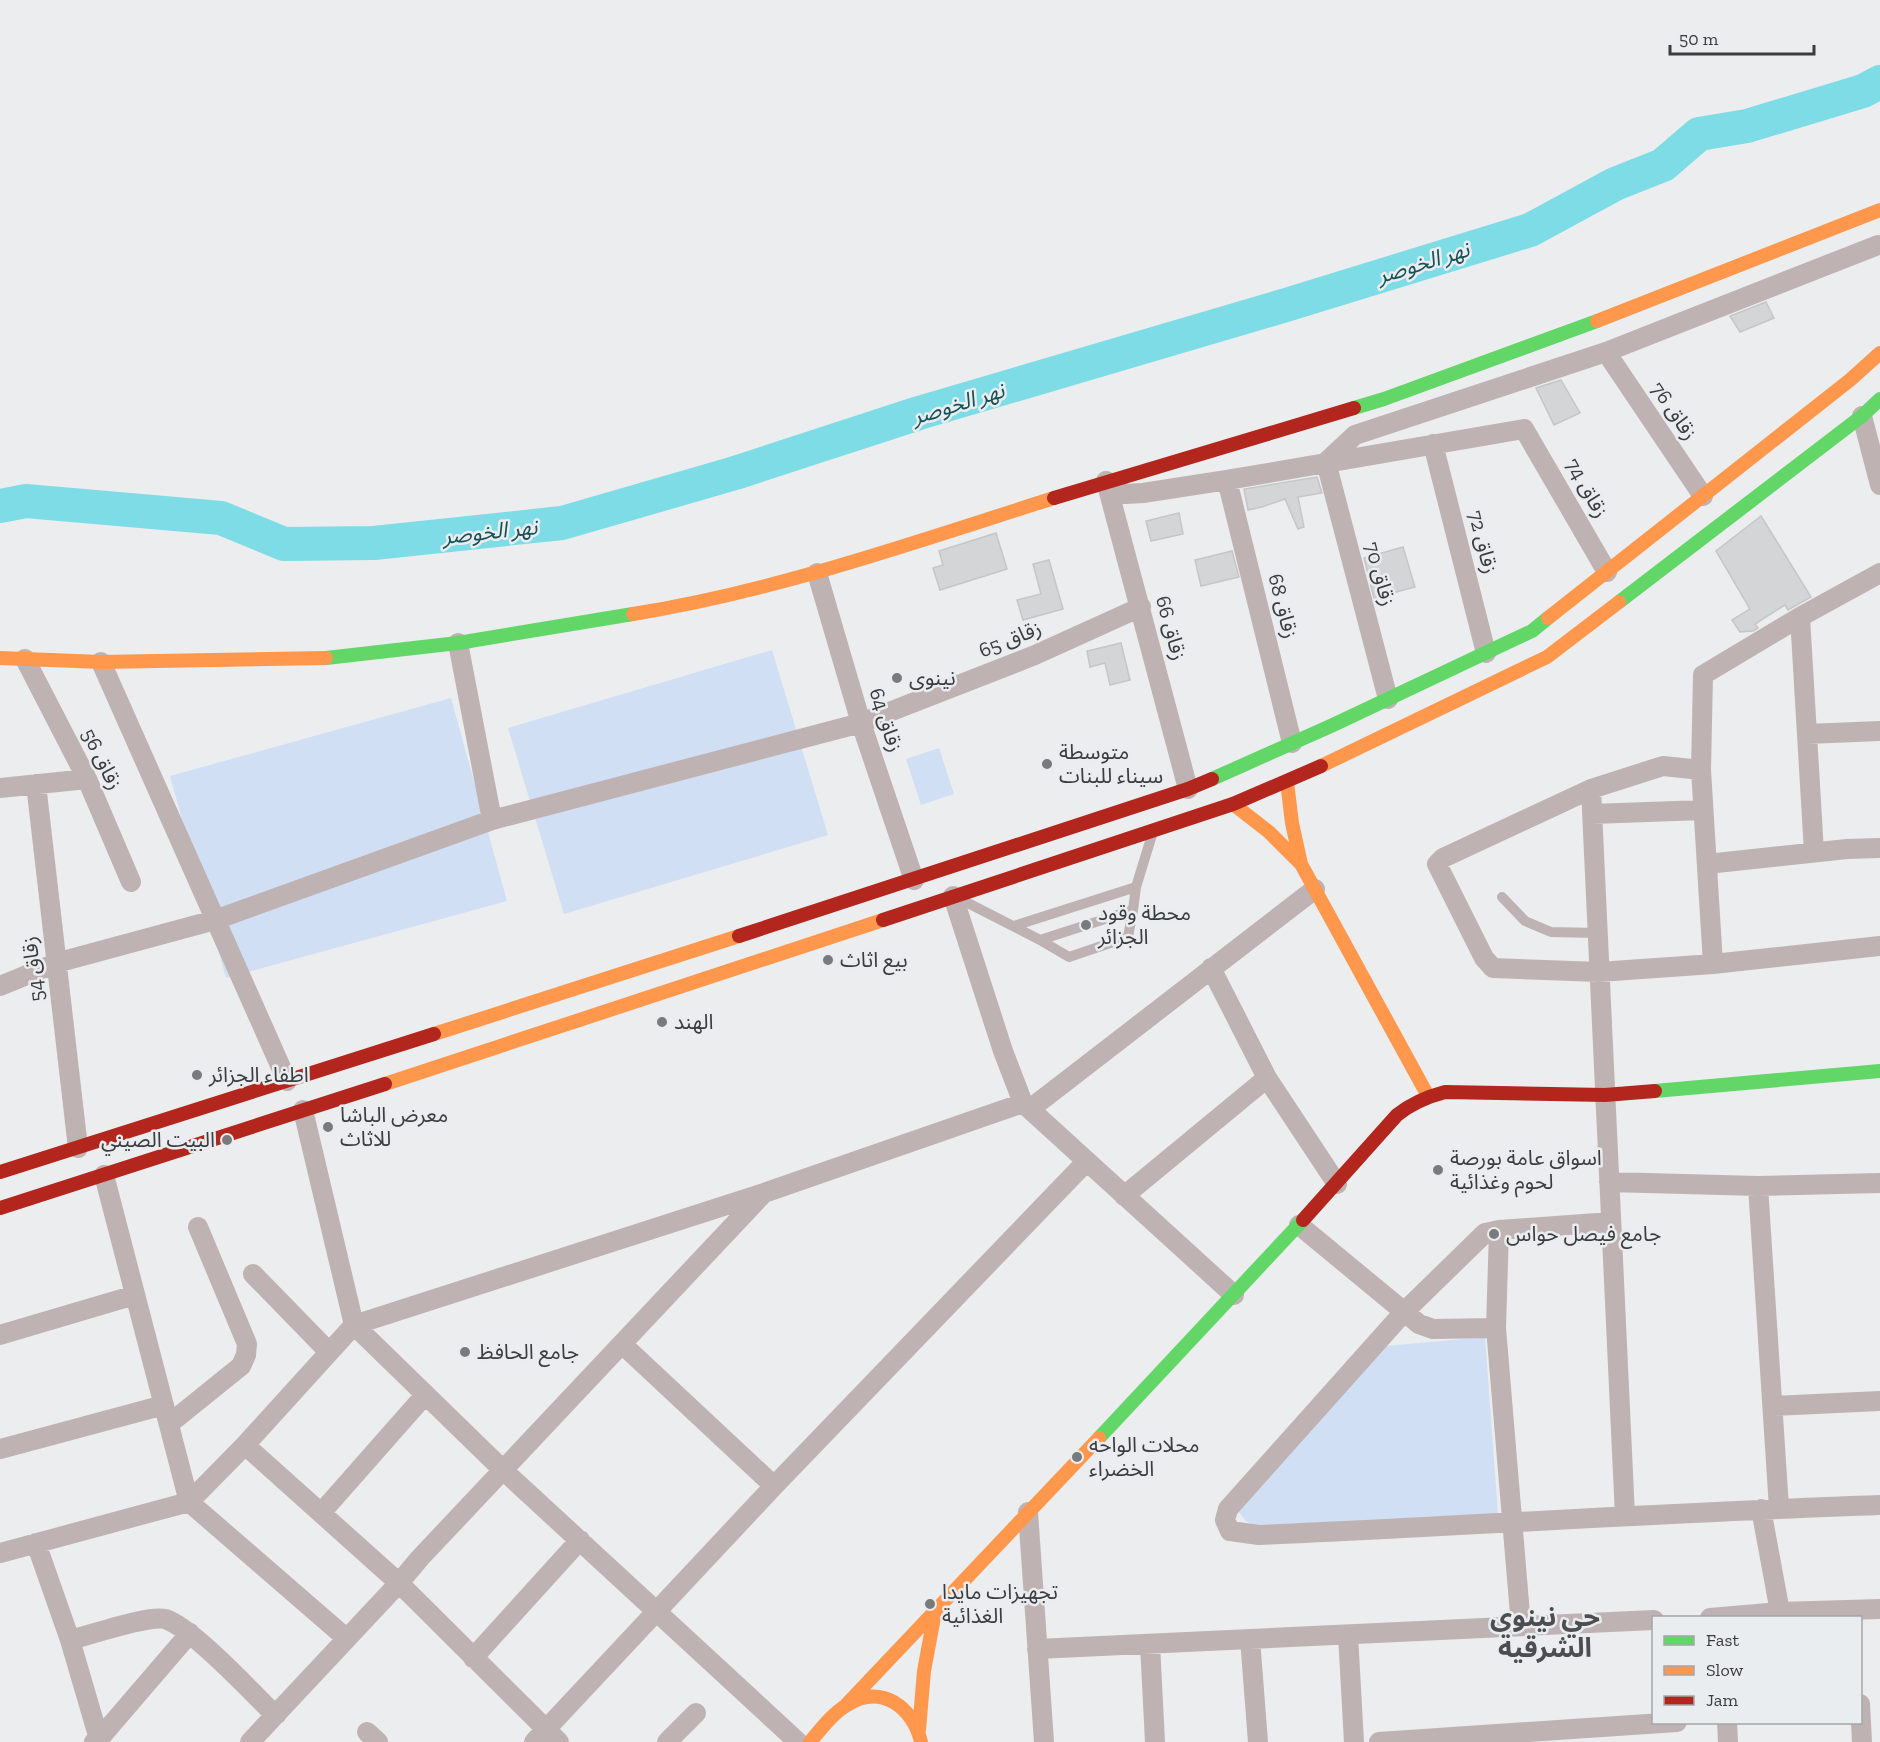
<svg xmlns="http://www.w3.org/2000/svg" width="1880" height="1742" viewBox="0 0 1880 1742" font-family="'Zilla Slab','Noto Sans Arabic',serif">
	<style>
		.green { fill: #d1dff5 }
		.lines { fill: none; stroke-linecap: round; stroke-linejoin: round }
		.river { stroke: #7ddce5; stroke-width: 34 }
		.building { fill: #d4d5d7; stroke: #c4c6c7; stroke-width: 1.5 }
		.lane { stroke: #bfb2b2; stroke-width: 10 }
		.street { stroke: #bfb2b2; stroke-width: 20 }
		.fast { stroke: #63d668; stroke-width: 14 }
		.slow { stroke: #ff974d; stroke-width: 14 }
		.jam { stroke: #b3261e; stroke-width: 14 }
		.poi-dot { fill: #797a7b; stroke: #eaedf0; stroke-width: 2 }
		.labels { text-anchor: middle; stroke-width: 5; stroke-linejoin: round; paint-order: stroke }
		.street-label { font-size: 21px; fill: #3b3c3d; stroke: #eaedf0 }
		.poi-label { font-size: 21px; fill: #3b3c3d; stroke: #eaedf0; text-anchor: start }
		.water-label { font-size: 22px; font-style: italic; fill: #175156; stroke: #eaedf0 }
		.district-label { font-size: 27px; font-weight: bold; fill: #4c4d50; stroke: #eaedf0 }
	</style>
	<rect width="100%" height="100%" fill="#ebedef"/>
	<path class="green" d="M772,650l56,185 -264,79 -56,-186z
		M451,698l56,203 -281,77 -56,-202z
		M939,748l15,46 -33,11 -15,-46z
		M1485,1337l13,177 -239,14 -13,-7 -8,-10 148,-165z"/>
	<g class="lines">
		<path class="river" d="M0,506l26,-5 195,17 63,26 90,-1 188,-20 173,-50 184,-60 367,-108 244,-75 85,-46 48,-19 36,-31 48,-8 116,-35 17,-9"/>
	</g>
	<path class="building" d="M1766,302l8,16 -34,14 -10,-16z
		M1561,380l19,33 -26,12 -18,-37z
		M1317,477l5,16 -24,4 6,30 -6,2 -13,-30 -23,8 -14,3 -4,-21z
		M1179,513l4,21 -32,7 -5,-20z
		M1761,516l50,81 -23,13 -3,-5 -30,19 3,4 -5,3 -13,1 -8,-12 18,-11 -34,-58z
		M996,533l11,36 -67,21 -7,-22 10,-3 -4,-14z
		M1403,547l12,40 -41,11 -10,-40z
		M1232,551l7,26 -38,9 -6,-26z
		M1049,560l14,49 -40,11 -6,-20 24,-6 -8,-30z
		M1121,643l9,37 -20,5 -5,-22 -15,4 -3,-16z"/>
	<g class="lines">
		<path class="lane" d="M1502,897l23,24 26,11 46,1
			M962,900l78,40 93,-30 3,-23 16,-52
			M1014,926l122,-39
			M1040,940l29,17 59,-20 5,-27"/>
		<path class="street" d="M1606,352l97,144
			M1862,416l18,69
			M1433,444l53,209
			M1227,480l65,263
			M1106,481l19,13 18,-1 84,-13 297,-51 83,143
			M1106,481l82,308
			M817,573l44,150 53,157
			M1800,617l14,235
			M458,643l34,177
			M25,659l62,120 44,103
			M101,662l186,419
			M1388,699l-62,-237 29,-27 251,-83 272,-107
			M1807,734l73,-3
			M1701,770l-38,-4 -72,23 -148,69 -6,6 47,94 9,10 106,4 114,-8 167,-18
			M36,784l42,364
			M0,788l87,-9
			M1591,789l34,727
			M1592,814l111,-4
			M1707,864l140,-15 33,-1
			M953,896l50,155 20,52 211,192
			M1713,964l-12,-194 2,-95 97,-58 80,-44
			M1211,968l56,110 70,106
			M0,986l56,-23 159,-43 277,-100 369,-97 174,-68 106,-48
			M1030,1109l285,-220
			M303,1110l51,215 149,145 295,272
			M104,1175l85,327 157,136
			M1609,1182l149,4 122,-3
			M1758,1186l21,322
			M1124,1196l143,-118
			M1299,1225l120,99 14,5 63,-1
			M1499,1230l112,-8
			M253,1274l76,78
			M0,1335l135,-40
			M622,1344l152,142
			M1773,1406l107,-5
			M169,1424l72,-58 5,-11 1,-11 -49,-117
			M245,1445l154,138 160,159
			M0,1449l164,-44
			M1761,1509l19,103
			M1028,1512l16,230
			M321,1513l104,-118
			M36,1543l34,97 29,99
			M0,1553l189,-51 56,-57 109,-120 410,-132 259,-90
			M1710,1618l70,-6 100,-3
			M1521,1626l-25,-298 3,-98 -14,3 -81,79 -176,197 -3,11 5,11 29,4c207,-9 414,-23 621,-30
			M1348,1635l6,107
			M1250,1639l8,103
			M70,1640c20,-5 78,-25 95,-21 25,7 84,70 105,91l7,4
			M1150,1644l5,98
			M1037,1649l617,-29
			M473,1658l107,-118
			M1860,1704l2,38
			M1727,1722l1,20
			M367,1732l11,10
			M94,1742l5,-3 91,-106
			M250,1742l149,-159 21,-25 342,-363
			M534,1742l240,-256 312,-324
			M667,1742l29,-29
			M1379,1742l298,-20"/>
		<path class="fast" d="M1354,408l30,-9 213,-78
			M1619,602l243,-186 18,-17
			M326,658l132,-15 175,-29
			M1212,779l121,-54 199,-94 16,-13
			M1655,1091l225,-20
			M1099,1438l204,-218"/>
		<path class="slow" d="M1597,321l283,-111
			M633,614c144,-23 282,-72 421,-116
			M1548,618l302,-238 30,-27
			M0,658l101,4 225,-4
			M1321,766l226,-109 72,-55
			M1287,782l5,41 9,41 127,232
			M1233,804l36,28 32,32
			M434,1034l305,-98
			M385,1084l498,-164
			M846,1705l253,-267
			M919,1730l5,-59 11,-59
			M810,1742c11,-13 22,-28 37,-37 34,-22 66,2 74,37"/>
		<path class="jam" d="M1054,498l300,-90
			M883,920l350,-116 88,-38
			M739,936l449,-147 24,-10
			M0,1172l434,-138
			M0,1208l385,-124
			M1303,1220l94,-105c15,-12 29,-18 48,-23l160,3 50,-4"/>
	</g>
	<g class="poi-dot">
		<circle cx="897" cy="678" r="6"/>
		<circle cx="1047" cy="764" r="6"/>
		<circle cx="1086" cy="925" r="6"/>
		<circle cx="828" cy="960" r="6"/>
		<circle cx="662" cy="1022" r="6"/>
		<circle cx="197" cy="1075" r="6"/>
		<circle cx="328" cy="1127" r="6"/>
		<circle cx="227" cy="1140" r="6"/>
		<circle cx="1438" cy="1170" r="6"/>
		<circle cx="1494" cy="1234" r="6"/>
		<circle cx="465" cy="1352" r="6"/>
		<circle cx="1077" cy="1457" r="6"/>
		<circle cx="930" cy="1604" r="6"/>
	</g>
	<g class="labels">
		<g class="street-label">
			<text transform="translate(1674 411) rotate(56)" y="7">زقاق 76</text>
			<text transform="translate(1587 488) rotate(61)" y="7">زقاق 74</text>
			<text transform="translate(1483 542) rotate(76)" y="7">زقاق 72</text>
			<text transform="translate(1380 574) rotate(75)" y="7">زقاق 70</text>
			<text transform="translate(1283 606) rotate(76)" y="7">زقاق 68</text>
			<text transform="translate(1171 628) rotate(75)" y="7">زقاق 66</text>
			<text transform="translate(1010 639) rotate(-22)" y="7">زقاق 65</text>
			<text transform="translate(886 720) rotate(72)" y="7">زقاق 64</text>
			<text transform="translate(102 759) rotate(64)" y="7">زقاق 56</text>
			<text transform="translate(33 969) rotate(-97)" y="7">زقاق 54</text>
		</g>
		<g class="poi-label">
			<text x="909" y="685">نينوى</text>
			<text x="1059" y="759">متوسطة<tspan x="1059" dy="24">سيناء للبنات</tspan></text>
			<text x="1098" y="920">محطة وقود<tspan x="1098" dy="24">الجزائر</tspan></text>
			<text x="840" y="967">بيع اثاث</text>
			<text x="674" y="1029">الهند</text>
			<text x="209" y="1082">اطفاء الجزائر</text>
			<text x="340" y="1122">معرض الباشا<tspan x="340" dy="24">للاثاث</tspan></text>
			<text x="215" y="1147" text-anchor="end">البيت الصيني</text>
			<text x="1450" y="1165">اسواق عامة بورصة<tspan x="1450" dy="24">لحوم وغذائية</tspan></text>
			<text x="1506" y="1241">جامع فيصل حواس</text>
			<text x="477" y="1359">جامع الحافظ</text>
			<text x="1089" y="1452">محلات الواحه<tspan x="1089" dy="24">الخضراء</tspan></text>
			<text x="942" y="1599">تجهيزات مايدا<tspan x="942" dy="24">الغذائية</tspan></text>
		</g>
		<g class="water-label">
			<text transform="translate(1423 262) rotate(-17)" y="8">نهر الخوصر</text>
			<text transform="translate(958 403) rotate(-17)" y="8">نهر الخوصر</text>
			<text transform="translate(490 531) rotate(-6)" y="8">نهر الخوصر</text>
		</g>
		<g class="district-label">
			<text x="1545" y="1626">حي نينوى<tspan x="1545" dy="31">الشرقية</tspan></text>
		</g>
	</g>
	<rect x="1652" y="1616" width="210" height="108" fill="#eaedf0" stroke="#a4a6a8" stroke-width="1.5"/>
	<rect x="1664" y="1636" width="30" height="9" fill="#63d668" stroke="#a4a6a8" stroke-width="1.5"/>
	<text x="1706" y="1646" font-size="18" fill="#3b3c3d">Fast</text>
	<rect x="1664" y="1666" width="30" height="9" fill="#ff974d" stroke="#a4a6a8" stroke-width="1.5"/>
	<text x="1706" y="1676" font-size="18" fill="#3b3c3d">Slow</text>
	<rect x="1664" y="1696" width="30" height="9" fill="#b3261e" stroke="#a4a6a8" stroke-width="1.5"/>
	<text x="1706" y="1706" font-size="18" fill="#3b3c3d">Jam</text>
	<path d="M1670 45v9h144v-9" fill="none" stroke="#3b3c3d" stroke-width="3"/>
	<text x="1679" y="45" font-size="18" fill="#3b3c3d" stroke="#eaedf0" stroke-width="4.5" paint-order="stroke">50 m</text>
</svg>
